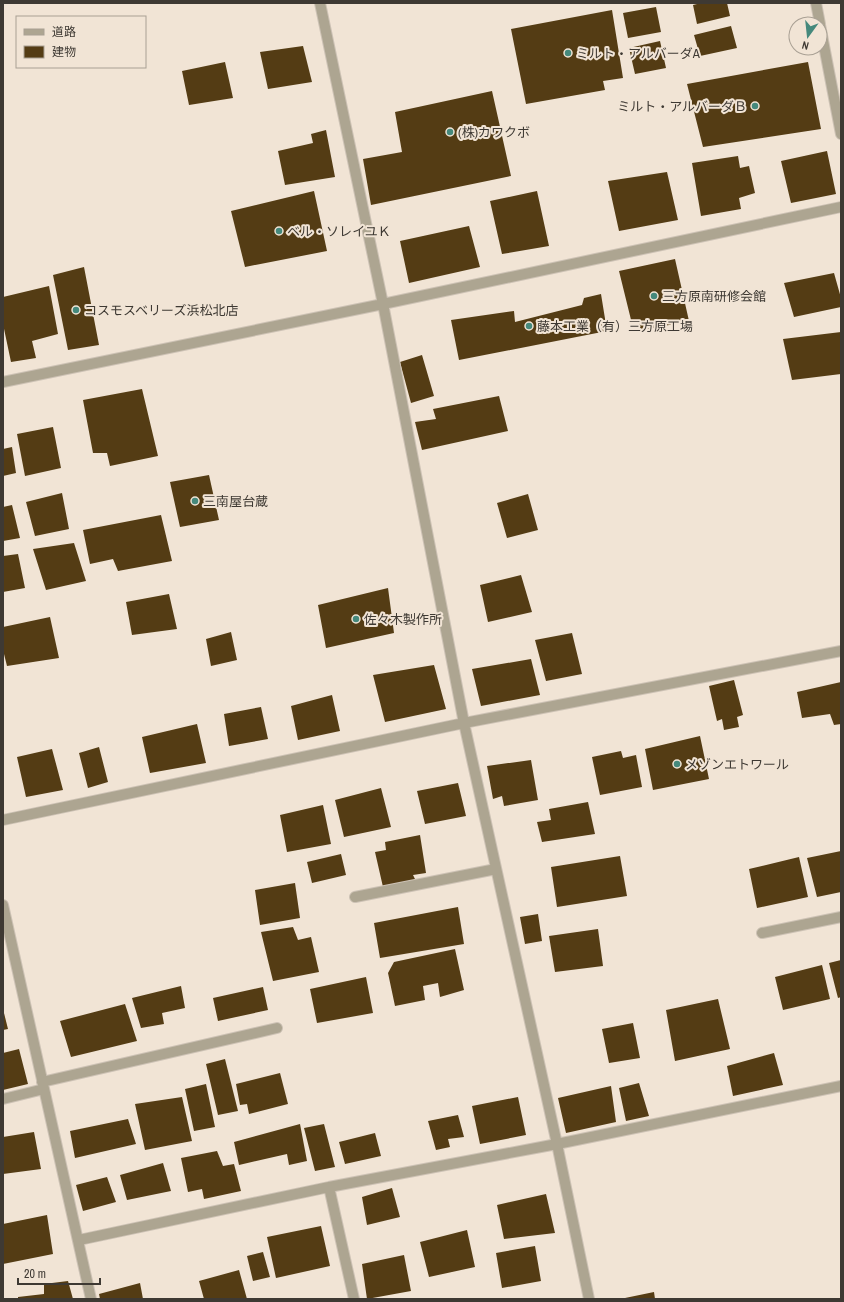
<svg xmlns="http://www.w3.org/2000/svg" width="844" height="1302" viewBox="0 0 844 1302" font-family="'Archivo Narrow','Noto Sans JP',sans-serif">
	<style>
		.building { fill: #543c14 }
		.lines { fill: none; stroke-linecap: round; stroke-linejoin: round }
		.street-casing { stroke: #cdc2b5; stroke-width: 12 }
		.street { stroke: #ada591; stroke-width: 10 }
		.poi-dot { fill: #45897c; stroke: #f1e4d5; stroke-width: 1.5 }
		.labels { text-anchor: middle; stroke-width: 4; stroke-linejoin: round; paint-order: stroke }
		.poi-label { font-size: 13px; fill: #3e3933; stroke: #f1e4d5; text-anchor: start }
	</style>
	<rect width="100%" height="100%" fill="#f1e4d5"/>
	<path class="building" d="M701,3h26l3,13 -33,8 -4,-19z
		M656,7l5,25 -33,6 -5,-25z
		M612,10l11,68 -20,3 2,9 -79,14 -15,-75z
		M731,26l6,22 -37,8 -6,-21z
		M660,41l6,27 -31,6 -6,-26z
		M303,46l9,36 -44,7 -8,-37z
		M225,62l8,36 -44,7 -7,-34z
		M808,62l13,67 -118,18 -16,-63z
		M492,91l19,85 -140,29 -8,-46 39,-7 -7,-40z
		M326,130l9,47 -50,8 -7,-34 35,-8 -2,-9z
		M827,151l9,43 -45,9 -10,-42z
		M738,156l2,12 9,-2 6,27 -16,5 2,11 -40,7 -9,-53z
		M667,172l11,48 -59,11 -11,-50z
		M314,191l13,60 -82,16 -14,-56z
		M537,191l12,55 -47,8 -12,-53z
		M469,226l11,41 -71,16 -9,-42z
		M675,259l14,62 -55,11 -15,-61z
		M84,267l15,78 -31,5 -15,-75z
		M834,273l7,25v9l-47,10 -10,-34z
		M49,286l9,48 -26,7 4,17 -25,4 -8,-38v-27z
		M601,294l6,37 -148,29 -8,-40 63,-9 1,11 67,-17 2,-7z
		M841,332v42l-49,6 -9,-41z
		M422,355l12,41 -23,7 -11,-41z
		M142,389l16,67 -48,10 -3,-13h-14l-10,-53z
		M499,396l9,35 -86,19 -7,-28 21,-3 -3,-10z
		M53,427l8,41 -36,8 -8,-42z
		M12,447l4,26 -13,3v-27z
		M209,475l10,45 -39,7 -10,-45z
		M62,493l7,36 -34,7 -9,-34z
		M528,494l10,36 -31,8 -10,-35z
		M12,505l8,33 -17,3v-34z
		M161,515l11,46 -54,10 -5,-12 -23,5 -7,-34z
		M74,543l12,38 -40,9 -13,-41z
		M18,554l7,34 -22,4v-36z
		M521,575l11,37 -44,10 -8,-37z
		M388,588l6,45 -68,15 -8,-43z
		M169,594l8,35 -45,6 -6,-33z
		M50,617l9,41 -52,8 -4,-16v-23z
		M231,632l6,28 -26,6 -5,-27z
		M572,633l10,41 -36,7 -11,-41z
		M531,659l9,36 -59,11 -9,-37z
		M434,665l12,44 -61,13 -12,-47z
		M734,680l9,35 -6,2 2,10 -15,3 -2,-11 -5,2 -8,-35z
		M841,682v42l-7,1 -4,-11 -28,4 -5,-26z
		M332,695l8,36 -42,9 -7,-34z
		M261,707l7,32 -39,7 -5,-32z
		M197,724l9,39 -56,10 -8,-36z
		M700,736l9,43 -56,11 -8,-41z
		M99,747l9,35 -20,6 -9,-35z
		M52,749l11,41 -37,7 -9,-40z
		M621,751l2,7 13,-3 6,32 -42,8 -8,-38z
		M531,760l7,40 -34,6 -2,-10 -9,3 -6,-33z
		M458,783l8,33 -41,8 -8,-33z
		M381,788l10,39 -47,10 -9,-37z
		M588,802l7,32 -53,8 -5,-20 14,-2 -2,-11z
		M323,805l8,39 -44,8 -7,-37z
		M420,835l6,38 -13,2 3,6 -33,6 -8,-35 11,-2 -1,-8z
		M841,851v41l-24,5 -10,-39z
		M341,854l5,21 -34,8 -5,-21z
		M620,856l7,40 -70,11 -6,-40z
		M799,857l9,40 -51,11 -8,-39z
		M295,883l5,35 -40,7 -5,-35z
		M458,907l6,37 -84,14 -6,-35z
		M538,914l4,27 -17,3 -5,-27z
		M293,927l5,13 13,-3 8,35 -46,9 -12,-49z
		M598,929l5,37 -48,6 -6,-36z
		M455,949l9,41 -24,7 -2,-14 -15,3 2,14 -30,6 -7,-33 6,-11z
		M841,960v37l-3,1 -9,-35z
		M822,965l8,34 -47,11 -8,-33z
		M366,977l7,36 -56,10 -7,-34z
		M181,986l4,22 -23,5 2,11 -23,4 -9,-30z
		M263,987l5,23 -50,11 -5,-23z
		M718,999l12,50 -55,12 -9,-51z
		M125,1004l12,37 -66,16 -11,-36z
		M3,1009l5,20 -5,1z
		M633,1023l7,35 -31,5 -7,-34z
		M19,1049l9,35 -25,6v-37z
		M774,1053l9,32 -50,11 -6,-30z
		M225,1059l13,52 -20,4 -12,-51z
		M280,1073l8,31 -39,10 -2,-10 -7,1 -4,-21z
		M639,1083l10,33 -23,5 -7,-33z
		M206,1084l9,43 -21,4 -9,-42z
		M611,1086l5,36 -50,11 -8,-35z
		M182,1097l10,44 -47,9 -10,-46z
		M518,1097l8,38 -46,9 -8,-38z
		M458,1115l6,22 -16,2 2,8 -14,3 -8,-29z
		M128,1119l8,25 -61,14 -5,-27z
		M300,1124l7,37 -18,4 -2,-11 -48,11 -5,-23z
		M324,1124l11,43 -20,4 -11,-43z
		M34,1132l7,37 -38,5v-37z
		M375,1133l6,23 -36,8 -6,-22z
		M217,1151l6,15 11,-2 7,27 -37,8 -2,-10 -14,3 -7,-34z
		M163,1163l8,28 -44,9 -7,-25z
		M107,1177l9,25 -33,9 -7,-26z
		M392,1188l8,29 -33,8 -5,-28z
		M546,1194l9,39 -51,6 -7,-34z
		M47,1215l6,39 -50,10v-40z
		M321,1226l9,40 -54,12 -9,-41z
		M467,1230l8,37 -46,10 -9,-35z
		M535,1246l6,35 -39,7 -6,-35z
		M263,1252l7,25 -17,4 -6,-25z
		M404,1255l7,36 -44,8 -5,-35z
		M239,1270l8,29h-43l-5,-18z
		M68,1281l5,18h-55v-2l26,-3v-10z
		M140,1283l3,16h-43l-1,-5z
		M654,1292l1,7h-30v-1z"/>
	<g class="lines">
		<g class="street-casing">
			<path id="street" d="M320,3l63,301 81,419 93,421 32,155
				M816,3l4,21
				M820,25l21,109
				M3,382l380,-78 458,-97
				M3,820l461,-97 377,-72
				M355,897l141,-28
				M3,905l88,394
				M762,933l79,-16
				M42,1082l235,-54
				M3,1099l41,-10
				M329,1187l25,112
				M79,1240l250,-53 228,-43 284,-58"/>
		</g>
		<use href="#street" class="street"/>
	</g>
	<g class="poi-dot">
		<circle cx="568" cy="53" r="4"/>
		<circle cx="755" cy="106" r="4"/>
		<circle cx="450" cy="132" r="4"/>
		<circle cx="279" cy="231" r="4"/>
		<circle cx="654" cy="296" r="4"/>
		<circle cx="76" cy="310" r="4"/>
		<circle cx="529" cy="326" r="4"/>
		<circle cx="195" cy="501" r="4"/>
		<circle cx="356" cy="619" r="4"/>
		<circle cx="677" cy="764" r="4"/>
	</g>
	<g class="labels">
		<g class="poi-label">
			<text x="576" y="58">ミルト・アルバーダA</text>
			<text x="747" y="111" text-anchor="end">ミルト・アルバーダＢ</text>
			<text x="458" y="137">(株)カワクボ</text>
			<text x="287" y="236">ベル・ソレイユＫ</text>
			<text x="662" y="301">三方原南研修会館</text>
			<text x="84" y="315">コスモスベリーズ浜松北店</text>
			<text x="537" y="331">藤本工業（有）三方原工場</text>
			<text x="203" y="506">三南屋台蔵</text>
			<text x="364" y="624">佐々木製作所</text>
			<text x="685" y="769">メゾンエトワール</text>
		</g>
	</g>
	<rect width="844" height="1302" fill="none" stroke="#3e3933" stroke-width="8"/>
	<rect x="16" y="16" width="130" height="52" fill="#f1e4d5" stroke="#a9a094"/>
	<rect x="24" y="29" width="20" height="6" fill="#ada591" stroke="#a9a094"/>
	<text x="52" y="36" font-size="12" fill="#3e3933">道路</text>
	<rect x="24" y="46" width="20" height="12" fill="#543c14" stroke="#a9a094"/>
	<text x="52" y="56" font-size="12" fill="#3e3933">建物</text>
	<g transform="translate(808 36) rotate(195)"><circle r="19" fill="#f1e4d5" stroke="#a9a094"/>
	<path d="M0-3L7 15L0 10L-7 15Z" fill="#45897c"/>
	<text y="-6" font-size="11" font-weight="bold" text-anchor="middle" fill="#3e3933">N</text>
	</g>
	<path d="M18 1278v6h82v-6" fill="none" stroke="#3e3933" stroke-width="2"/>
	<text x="24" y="1278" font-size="12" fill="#3e3933" stroke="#f1e4d5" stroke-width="3" paint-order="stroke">20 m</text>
</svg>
